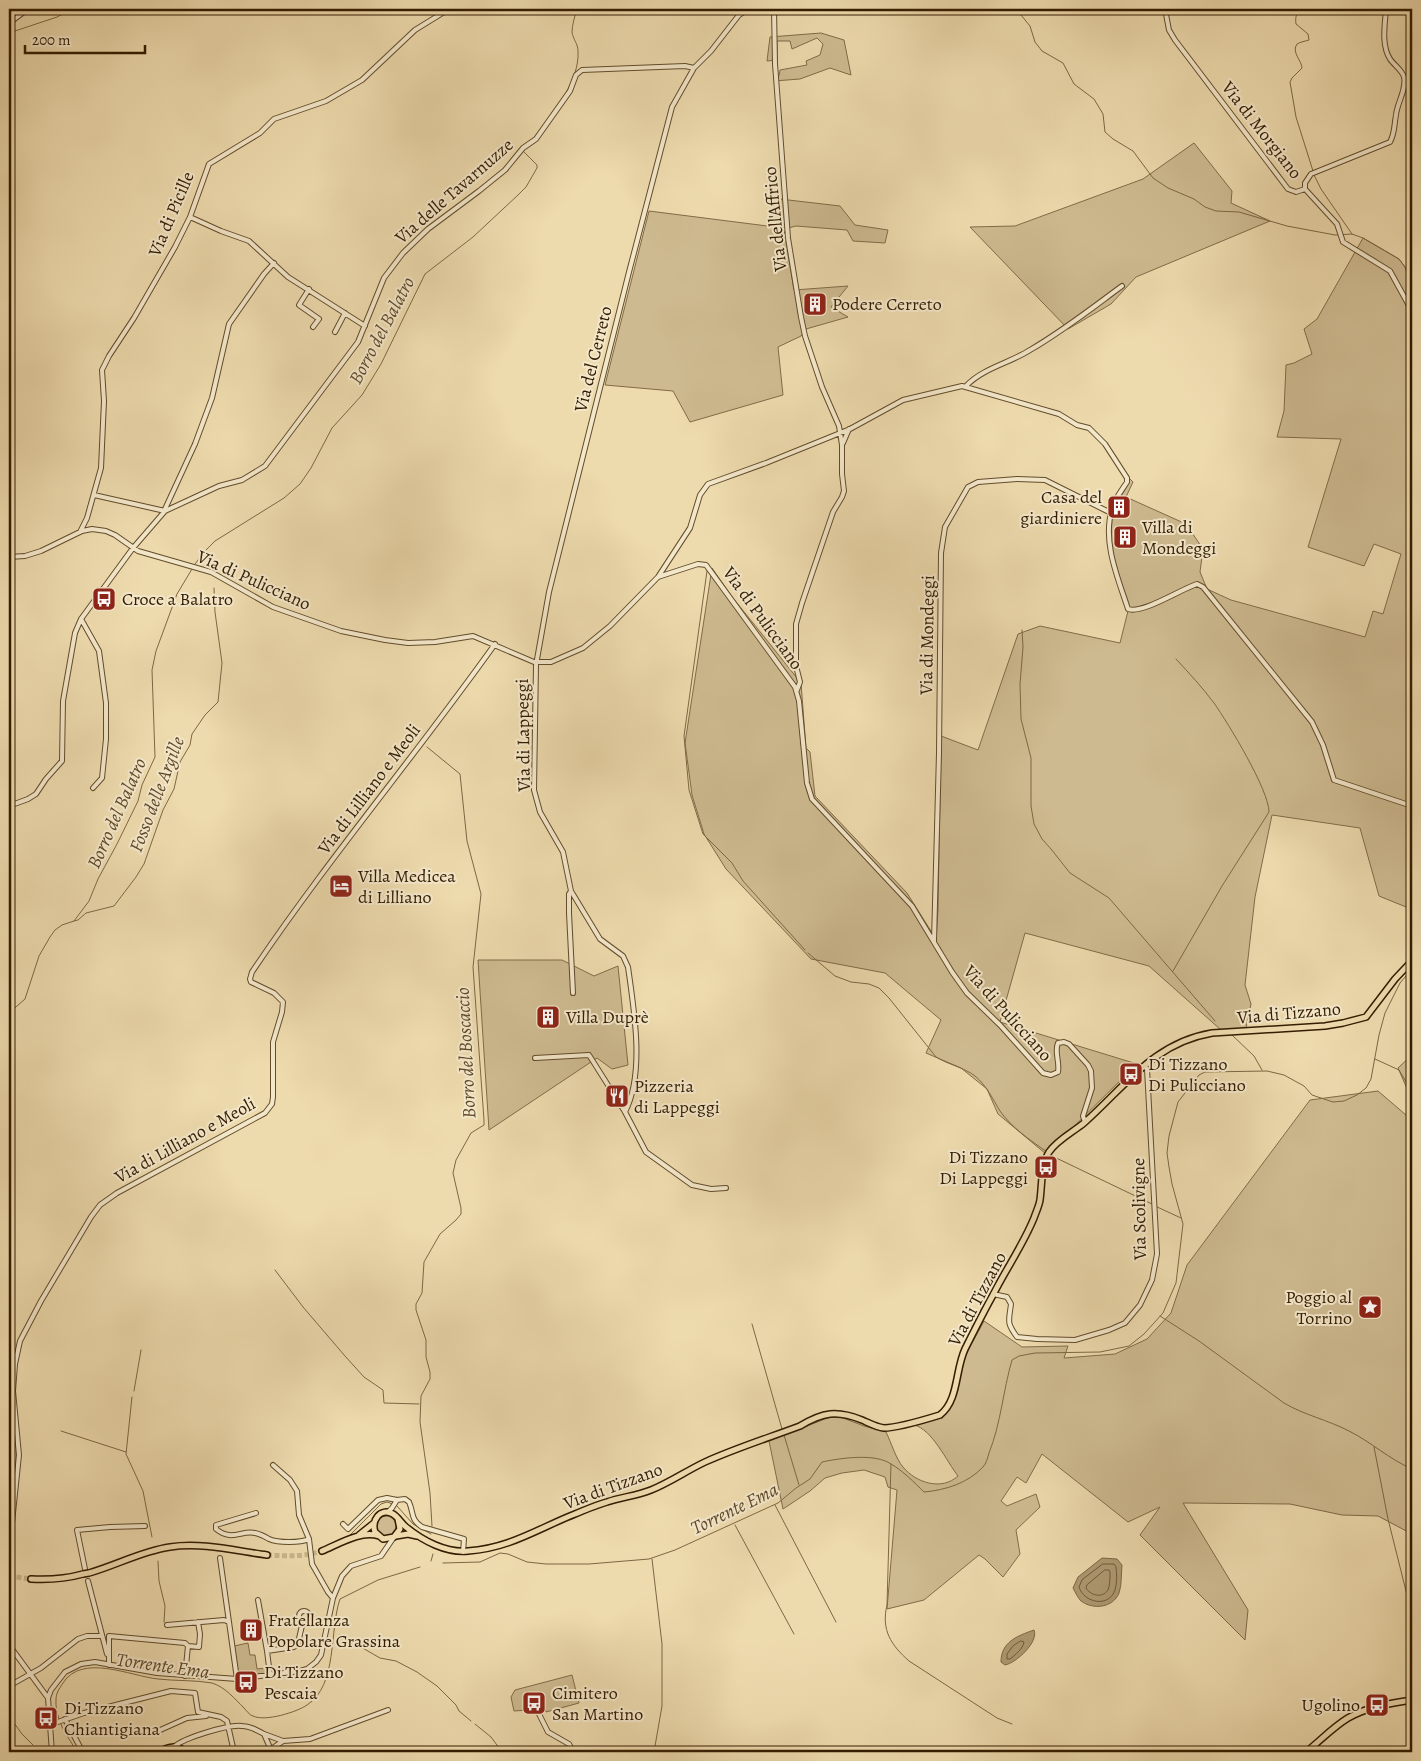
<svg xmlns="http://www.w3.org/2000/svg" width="1421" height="1761" viewBox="0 0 1421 1761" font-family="Alegreya,serif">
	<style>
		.green { fill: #ceba90; stroke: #816b48 }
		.water { fill: #ae9972; stroke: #7d6744 }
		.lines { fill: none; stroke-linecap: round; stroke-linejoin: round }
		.shore { stroke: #715a39; stroke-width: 1 }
		.stream { stroke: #7d6744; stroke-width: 1 }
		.major-tunnel { stroke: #c8b48a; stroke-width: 5; stroke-dasharray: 5 2.5; stroke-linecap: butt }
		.minor-casing { stroke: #624c2b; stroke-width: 6 }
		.major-casing { stroke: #341c00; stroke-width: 8 }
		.minor { stroke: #f3e7ca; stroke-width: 4 }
		.major { stroke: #eddaad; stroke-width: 5 }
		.major-bridge-casing { stroke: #341c00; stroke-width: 8; stroke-linecap: butt }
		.major-bridge { stroke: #eddaad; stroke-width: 5 }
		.labels { text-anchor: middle; stroke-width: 4; stroke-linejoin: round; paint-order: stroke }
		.street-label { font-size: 18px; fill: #341c00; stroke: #f3e7ca }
		.poi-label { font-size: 18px; fill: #341c00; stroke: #f3e7ca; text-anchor: start }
		.water-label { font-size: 19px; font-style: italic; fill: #5f4828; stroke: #f3e7ca }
	</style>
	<rect width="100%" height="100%" fill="#eddaad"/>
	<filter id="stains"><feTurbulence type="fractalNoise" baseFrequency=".004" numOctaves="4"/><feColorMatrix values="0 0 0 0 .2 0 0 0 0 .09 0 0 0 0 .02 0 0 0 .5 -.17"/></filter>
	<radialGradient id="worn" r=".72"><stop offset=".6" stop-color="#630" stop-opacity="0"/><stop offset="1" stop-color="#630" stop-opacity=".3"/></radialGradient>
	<path class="green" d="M821,33l23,7 7,35 -21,-7 -30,11 -26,2 5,-5 1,-6 27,-5 -1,-4 14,-6 3,-11 -6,-6 -25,11 -2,-8h-13v19l-10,1 3,-24z
		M1194,143l38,48 -1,12 39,18 -134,56 -25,27 -43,25 -98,-102 45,-1 128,-47z
		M780,199l60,7 15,19 33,5 -3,13 -32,-2 -6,-11 -51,-4 -12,3 10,61 54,-4 -17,21 17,10 -42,12 -5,7 -23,11 5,48 -93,27 -17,-31 -68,-6 44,-174 134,17z
		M1363,238l36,21 6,8 7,18v623l-1,1 -32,-13 -19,-68 -88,-13 -17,82 -10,88 6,19 -5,24 -25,2 -72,-64 -124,-33 -25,89 137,42 -91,90 -48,-40 -11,-25 -26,-21 -35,-15 15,-33 -56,-47 -74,-14 -85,-90 -22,-35 -12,-39 -7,-52 27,-175 21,30 68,85 5,65 4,4 5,44 92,97 29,46 2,-29 3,-174 37,14 40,-116 22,-8 80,17 8,-32 5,1 -5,-5 -17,-59 1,-36 18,-33 3,3 -7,15 60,27 17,25 -3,23 7,17 24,11 134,37 8,-26 10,3 18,-60 -27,-10 -10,22 -56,-19 33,-108 -64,-2 7,-26 2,-46 8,-2 18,-9 -8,-25 13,-10z
		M478,960h84l32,16 24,-10 10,99 -16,4 -15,-11 -108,72z
		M1412,1055v45l-14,-32z
		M1378,1091l28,24h6v419l-34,-18 -36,-1 -52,-11 -107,-1 65,107 -3,30 -105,-105 20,-28 -32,15 -86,-68 -16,29 -9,-6 -16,24 6,5 29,-12 4,13 -24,23 4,24 -17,23 -18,-18 -6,-4 -55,45 -37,9 10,-119 -9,-3 -3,-10 -21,-7 -22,3 -17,5 -15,13 -27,18 -14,-68 61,-24 13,1 21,8 22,6c5,10 10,27 17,35 13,16 39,24 55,9 -11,-14 -26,-47 -44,-51 45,-8 38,-26 49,-62 5,-15 14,-28 21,-42l38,26 46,-1 -4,12 51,-4 32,-15 24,-26 16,-48 123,-165z
		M376 1526a10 10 0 1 1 20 0a10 10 0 1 1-20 0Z
		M248,1643l2,12h5l2,14 9,-1v5l-2,2 -23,1v-2h-3l-4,-28z
		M572,1675l7,28 -33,9 -3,-12c-8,1 -13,2 -14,10l-15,1 -3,-14 4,-7z"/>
	<path class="water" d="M1102,1558l15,1 5,6c-1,9 0,20 -3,28 -6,15 -26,17 -38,8 -3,-3 -6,-9 -8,-13l5,-11z
		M1034,1630c5,12 -18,33 -29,35l-4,-3c0,-20 16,-26 33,-32z"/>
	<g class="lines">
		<path class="shore" d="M1103,1564h11l2,3c1,7 1,16 -1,23 -6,18 -31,13 -36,-3l3,-7z
			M1105,1570h4l1,2c0,6 0,13 -2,18 -6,9 -18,5 -22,-2l1,-3z
			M1021,1641l3,1c-1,7 -9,13 -14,17h-3v-5l6,-8z"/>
		<path class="stream" d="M1016,9l14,17 5,16 7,9 21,12 11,21 20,15 9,15 2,18 8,7 20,12 20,27 15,10 26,11 11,8 11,4 23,1 48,14 48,9 17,-1 11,4 36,21 6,8 7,18
			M1302,9c-6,4 -7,8 -6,15l12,10 1,6c-3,1 -9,2 -12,4 -6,8 5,17 5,24l-10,10 -2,4 6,35 17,54
			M9,33l48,-16 15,-8
			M564,96c8,-13 15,-29 14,-45 0,-7 -5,-12 -6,-19 0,-7 3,-16 5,-23
			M532,140l11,-14
			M1314,175l7,14 31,45
			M195,564l9,-12 11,-11 69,-43 16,-14 11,-16 21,-40 30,-33 19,-31 44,-90 48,-37 45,-42 8,-8 11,-19v-3l-15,-15 -1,-2 1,-1
			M707,571l-23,165 5,54 14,44 29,29 11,18 62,69
			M1022,630l1,17 -3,37 1,35 10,39v48l3,18 8,15 9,10 19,24 39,25 106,123
			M427,747l33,27 7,67 14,53 -8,73 11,153v5l-13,8 -15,27 -3,13 8,35v6l-5,6 -16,14 -16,28 -2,31 -6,11v6l10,30v17l4,15v7l-9,17 -1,26 10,71 2,33
			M74,921l4,-1 8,-7 28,-7 22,-29 8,-13 19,-54 11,-21 6,-27 10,-17 2,-11 13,-19 13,-13 4,-39 -7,-51 -1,-24
			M808,953l27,23 16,6 18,2 10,4 10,10 47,59c13,8 27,10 39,19 12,10 17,22 25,35 12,17 30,29 47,41
			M1173,971l49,-85 47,-74c0,-22 -41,-89 -55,-109 -12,-16 -25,-30 -38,-44
			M9,1013l16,-14 14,-43 11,-19 5,-7 7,-5 12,-4 15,-20 9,-22 19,-35 21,-43 4,-16 13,-28 -3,-87 4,-19 21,-57 15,-25
			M1232,1035l22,21 8,14
			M1375,1059l24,11 13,22
			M1050,1155l102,49
			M1155,1206l26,12
			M275,1270l28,37 42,49 19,21 19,13 1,13 35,1
			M1160,1316l39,25 85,62c20,12 44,17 65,28 22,11 40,28 63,38
			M752,1324l30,105
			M134,1391l7,-41
			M132,1397l-6,57 17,37 9,46
			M61,1431l65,21
			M784,1435l15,50
			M1374,1447l14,72 20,80
			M891,1464l-4,141c-6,25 4,40 22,56l88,57 15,6
			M775,1505l61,117
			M397,1506l16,18 18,10
			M735,1525l59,109
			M350,1535l31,-31 6,-2 6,2
			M652,1559l10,85v62l-8,46
			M158,1561l1,20 6,25 -1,16
			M431,1561l2,-7
			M443,1563l37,-1 20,-9 8,1 19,8 19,2h43l60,-5 26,-9 103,-47 18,-15 14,-9 12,-17c19,-4 53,-9 69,2 12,7 23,18 33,28 22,-2 44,-9 59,-25 3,-3 5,-10 6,-14 12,-30 14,-62 23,-93l7,-4 16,-3 65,-1 29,-6 15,-12 19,-21 13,-30 7,-59 -11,-40 -3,-17 -2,-14 2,-17 9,-34 21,-27 6,-3 62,-1 17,4 20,11 8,9 21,7 11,-1 13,-6 9,-7 5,-9 8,-44 6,-22 15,-30 12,-14
			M340,1635l40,23 16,3 21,11 20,14 19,19 3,6 12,10
			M9,1716l13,18 11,11
			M475,1724l16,13 11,15
			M76,1752c-2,-6 -5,-10 -9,-16 -6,-9 -12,-25 -11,-36 0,-7 3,-11 7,-17 19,-30 67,-7 95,-4 17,2 38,1 54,4 13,4 23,16 32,25 3,3 5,7 9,8 12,6 44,-4 54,-11 31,-20 22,-74 33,-106l38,-19 42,-13"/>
		<path class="major-tunnel" d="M267,1555c19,1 37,2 55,-4
			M9,1576l22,3"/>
		<g class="minor-casing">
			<path id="minor" d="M774,9l1,55 13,174 13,79 4,19 17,51 17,39 3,19v29l2,17 -2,6 -9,15 -31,91 -6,21v42l4,16 -3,8
				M1165,9l4,21 6,10 113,149 8,3 9,-3
				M9,23l19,-14
				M1305,189v-6l6,-9 79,-32c5,-9 4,-17 6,-27 1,-12 11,-26 8,-38 -2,-7 -10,-12 -14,-18 -9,-14 -5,-35 -4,-50
				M1305,189l32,35 6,18 47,29 22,40
				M190,217l31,14 28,10 39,36 77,49
				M309,289l-10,16 20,14 -6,8
				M335,332l10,-19
				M966,386c17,-18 44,-23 64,-36 33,-19 62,-42 92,-64
				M843,443l6,-14
				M94,495l71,16
				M165,509l30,-65 17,-46 17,-74 35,-50 10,-11
				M80,532l7,-14 14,-50 3,-67 -2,-31 7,-14 25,-38 41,-71 15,-30 19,-53 51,-31 14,-14 52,-18 36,-21 53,-50 34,-21
				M9,557l16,-1 16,-5 41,-20 10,-2 14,2 9,4 23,16 73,21 62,35 68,24 44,9 23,3 27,-1 38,-6 61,26h17l32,-14 27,-22 48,-49 40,-13 8,1 89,122 4,14 8,82 5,16 100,107 40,66 15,21 33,32 43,48 8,2 7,-3c2,-10 -4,-20 0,-29l6,-1 5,2 19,21 3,6 1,17 -9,28 2,6
				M658,577l32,-49 10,-33 8,-11 58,-21 84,-34 53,-29 59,-14 97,28 18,11 12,3 16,16 22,34v4c-5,8 -13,18 -15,27 -10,33 6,69 16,100 15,5 53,-20 69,-25l6,3 109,135 11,23 11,35 78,26
				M81,619l18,32 7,52v36l-4,39 -9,10
				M9,806l19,-7 8,-5 10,-15 16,-18 1,-60 12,-68 6,-14 52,-71 32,-37 54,-25 23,-6 23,-14 93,-124 26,-64 19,-25 25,-24 51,-38 26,-21 18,-22 13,-9 34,-48 6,-16 6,-5 103,-4 9,2
				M571,891l-2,3v19l4,80
				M934,941l5,-188 2,-200 4,-26 23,-40 10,-5 39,-3 28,1 66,33
				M535,1058l54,-3 36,57 21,40 46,33 19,4 15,-1
				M625,1112c20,-39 9,-102 3,-145l-5,-11 -23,-17 -29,-48 -8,-39 -23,-40 -6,-22 2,-125 13,-73 80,-320 43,-165 22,-39 17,-17 28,-36 10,-6
				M993,1294l14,3 4,7c-2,17 -5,18 6,33l20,2 38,1 34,-10 16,-7 15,-18 12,-25 5,-26 -10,-185 -3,-3
				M273,1465l17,15 7,11 2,24 10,24 3,25 16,28 5,6
				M388,1512l4,-4 5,-8
				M256,1513l-40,12v4c16,13 25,1 39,4 5,1 9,3 14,6 9,4 31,4 40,0
				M343,1524l5,5 30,-29 9,-2 10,2 8,-1 4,3c5,11 1,17 13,25l42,12 -1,13
				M9,1552l10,-97 -6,-64 2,-27 5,-23 21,-40 50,-84 9,-12 17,-12 148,-80 7,-9 1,-7v-55l9,-30 1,-10 -9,-9 -23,-11 -1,-3 2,-7c76,-113 164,-217 243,-328
				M220,1558l17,121
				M85,1569l-8,-39 33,-3 35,-1
				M88,1581l19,73
				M258,1600l9,51
				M299 1616a5 5 0 1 1 10 0a5 5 0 1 1-10 0Z
				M167,1625l57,-5 5,2
				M9,1645l39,53
				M109,1665v-29l76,7 3,3 11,1 1,-13 -2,-12
				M270,1675l-3,-24 27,-4 4,-4 5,-22
				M185,1676l3,-30
				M9,1686l32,-18 37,-29 9,-3h15
				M534,1704l14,28 21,12 4,8
				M65,1719l15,28
				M49,1725l35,-12 87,-22 24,2 3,19 23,5 6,4 7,31
				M158,1731l29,-13 19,-2
				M264,1734l19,7
				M174,1747c9,-9 55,-23 68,-21 8,0 15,4 22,8l7,16
				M52,1752l-4,-54 3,-8 14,-18 16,-8 14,-2 62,11 80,6 63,-8 7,-2 9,-7 5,-7 12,-57 9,-22 9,-10 30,-10 13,-19
				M262,1752l8,-2 13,-9 27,-2 78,-29"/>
		</g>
		<g class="major-casing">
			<path id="major" d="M398,1519l2,10 -6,8 -11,2 -8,-7c-4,-11 5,-25 18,-18 5,3 8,9 13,13 17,14 40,26 62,24 42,-3 69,-22 107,-37 10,-4 21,-9 32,-12 14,-5 29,-6 44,-12 18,-7 35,-19 54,-28 31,-14 63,-24 95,-36 23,-14 37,-16 62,-6 7,3 14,7 22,8 12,0 43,-9 56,-13 19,-15 15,-45 25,-66 9,-18 18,-36 28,-54 13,-26 30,-50 41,-77 2,-6 5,-12 6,-18 2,-15 1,-35 9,-48 8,-12 24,-20 35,-29 41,-36 69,-80 128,-90l113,-7 18,-3 23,-6 29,-38 17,-18
				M359,1535l15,-12
				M396,1536l12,-2 9,2
				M322,1551c17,-7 39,-21 57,-15
				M89,1573c28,-8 53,-22 81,-26 32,-5 66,4 97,8
				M31,1579c18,1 34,0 52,-5
				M158,1752c10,-5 18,-8 28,0
				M1306,1752c14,-11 27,-25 42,-34 19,-11 43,-15 64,-18"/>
		</g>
		<use href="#minor" class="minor"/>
		<use href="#major" class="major"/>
		<g class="major-bridge-casing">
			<path id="major-bridge" d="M83,1574l6,-1"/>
		</g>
		<use href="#major-bridge" class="major-bridge"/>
	</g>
	<defs>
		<g id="building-square" transform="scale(1.25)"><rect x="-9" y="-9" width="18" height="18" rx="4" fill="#8f2418" stroke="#f3e7ca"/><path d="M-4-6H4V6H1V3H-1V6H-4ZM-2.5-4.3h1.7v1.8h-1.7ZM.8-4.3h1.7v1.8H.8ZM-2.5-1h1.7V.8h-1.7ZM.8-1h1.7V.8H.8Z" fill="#fff"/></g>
		<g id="bus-square" transform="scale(1.25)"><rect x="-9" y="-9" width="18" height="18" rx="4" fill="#8f2418" stroke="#f3e7ca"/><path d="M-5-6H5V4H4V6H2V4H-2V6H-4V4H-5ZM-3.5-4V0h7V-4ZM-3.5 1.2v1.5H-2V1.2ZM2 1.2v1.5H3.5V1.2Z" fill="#fff"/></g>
		<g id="hotel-square" transform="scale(1.25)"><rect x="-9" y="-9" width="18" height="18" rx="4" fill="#8f2418" stroke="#f3e7ca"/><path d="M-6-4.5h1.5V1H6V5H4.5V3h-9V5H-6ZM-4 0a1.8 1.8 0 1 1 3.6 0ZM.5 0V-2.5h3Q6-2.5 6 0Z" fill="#fff"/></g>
		<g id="restaurant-square" transform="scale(1.25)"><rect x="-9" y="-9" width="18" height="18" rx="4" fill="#8f2418" stroke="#f3e7ca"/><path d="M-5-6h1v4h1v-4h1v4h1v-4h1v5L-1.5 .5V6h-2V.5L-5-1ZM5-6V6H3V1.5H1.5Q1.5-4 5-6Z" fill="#fff"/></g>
		<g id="sight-square" transform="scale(1.25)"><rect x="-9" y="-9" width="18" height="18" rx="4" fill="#8f2418" stroke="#f3e7ca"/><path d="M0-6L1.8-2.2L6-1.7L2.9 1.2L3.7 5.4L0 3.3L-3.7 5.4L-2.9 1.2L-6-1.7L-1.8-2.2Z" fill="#fff"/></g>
	</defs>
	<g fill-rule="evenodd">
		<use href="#building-square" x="815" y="304"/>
		<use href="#building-square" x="1119" y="507"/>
		<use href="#building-square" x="1125" y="537"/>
		<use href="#bus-square" x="104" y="599"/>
		<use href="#hotel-square" x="341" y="886"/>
		<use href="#building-square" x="548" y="1017"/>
		<use href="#bus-square" x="1131" y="1074"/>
		<use href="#restaurant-square" x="617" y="1096"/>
		<use href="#bus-square" x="1046" y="1167"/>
		<use href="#sight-square" x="1370" y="1307"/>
		<use href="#building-square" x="251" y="1630"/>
		<use href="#bus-square" x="246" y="1682"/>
		<use href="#bus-square" x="534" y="1703"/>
		<use href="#bus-square" x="1377" y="1705"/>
		<use href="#bus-square" x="46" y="1718"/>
	</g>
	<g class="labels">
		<g class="street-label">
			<text transform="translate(1262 130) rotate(52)" y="6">Via di Morgiano</text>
			<text transform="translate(454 191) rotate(-41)" y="6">Via delle Tavarnuzze</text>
			<text transform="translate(171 214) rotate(-67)" y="6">Via di Picille</text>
			<text transform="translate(775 219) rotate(-96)" y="6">Via dell'Affrico</text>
			<text transform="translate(593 359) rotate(-76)" y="6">Via del Cerreto</text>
			<text transform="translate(254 580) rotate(24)" y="6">Via di Pulicciano</text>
			<text transform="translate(763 618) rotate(54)" y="6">Via di Pulicciano</text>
			<text transform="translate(927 635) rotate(-89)" y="6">Via di Mondeggi</text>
			<text transform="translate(523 735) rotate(-91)" y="6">Via di Lappeggi</text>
			<text transform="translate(369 789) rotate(-53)" y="6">Via di Lilliano e Meoli</text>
			<text transform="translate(1008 1013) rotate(48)" y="6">Via di Pulicciano</text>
			<text transform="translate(1289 1013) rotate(-5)" y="6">Via di Tizzano</text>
			<text transform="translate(185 1140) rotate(-29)" y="6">Via di Lilliano e Meoli</text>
			<text transform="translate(1139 1209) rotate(-91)" y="6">Via Scolivigne</text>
			<text transform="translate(977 1299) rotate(-62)" y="6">Via di Tizzano</text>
			<text transform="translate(613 1486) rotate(-20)" y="6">Via di Tizzano</text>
		</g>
		<g class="poi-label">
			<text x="832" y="310">Podere Cerreto</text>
			<text x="1102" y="503" text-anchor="end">Casa del<tspan x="1102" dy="21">giardiniere</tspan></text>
			<text x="1142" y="533">Villa di<tspan x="1142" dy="21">Mondeggi</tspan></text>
			<text x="122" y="605">Croce a Balatro</text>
			<text x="358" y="882">Villa Medicea<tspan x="358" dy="21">di Lilliano</tspan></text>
			<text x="566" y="1023">Villa Duprè</text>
			<text x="1148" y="1070">Di Tizzano<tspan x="1148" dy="21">Di Pulicciano</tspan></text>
			<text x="634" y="1092">Pizzeria<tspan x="634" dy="21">di Lappeggi</tspan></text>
			<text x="1028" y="1163" text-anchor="end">Di Tizzano<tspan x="1028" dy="21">Di Lappeggi</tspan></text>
			<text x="1352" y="1303" text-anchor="end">Poggio al<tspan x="1352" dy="21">Torrino</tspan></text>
			<text x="268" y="1626">Fratellanza<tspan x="268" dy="21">Popolare Grassina</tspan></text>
			<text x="264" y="1678">Di Tizzano<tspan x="264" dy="21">Pescaia</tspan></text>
			<text x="552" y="1699">Cimitero<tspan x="552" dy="21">San Martino</tspan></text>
			<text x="1360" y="1711" text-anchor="end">Ugolino</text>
			<text x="64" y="1714">Di Tizzano<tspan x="64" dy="21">Chiantigiana</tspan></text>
		</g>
		<g class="water-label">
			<text transform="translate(381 330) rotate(-62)" y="7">Borro del Balatro</text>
			<text transform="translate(156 794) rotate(-69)" y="7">Fosso delle Argille</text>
			<text transform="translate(116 813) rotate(-66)" y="7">Borro del Balatro</text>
			<text transform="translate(465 1053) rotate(-93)" y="7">Borro del Boscaccio</text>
			<text transform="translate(734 1508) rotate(-26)" y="7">Torrente Ema</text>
			<text transform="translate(163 1665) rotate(8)" y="7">Torrente Ema</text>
		</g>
	</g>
	<rect width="1421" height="1761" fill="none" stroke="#eddaad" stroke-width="30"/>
	<rect x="10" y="10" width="1401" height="1741" fill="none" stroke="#341c00" stroke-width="2.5"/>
	<rect x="15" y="15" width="1391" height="1731" fill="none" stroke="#341c00"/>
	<path d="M25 45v8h120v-8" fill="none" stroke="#341c00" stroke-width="2.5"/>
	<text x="32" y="45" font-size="15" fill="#341c00" stroke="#f3e7ca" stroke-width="4" paint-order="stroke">200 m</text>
	<rect width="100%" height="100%" filter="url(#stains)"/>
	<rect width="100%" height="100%" fill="url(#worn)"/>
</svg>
